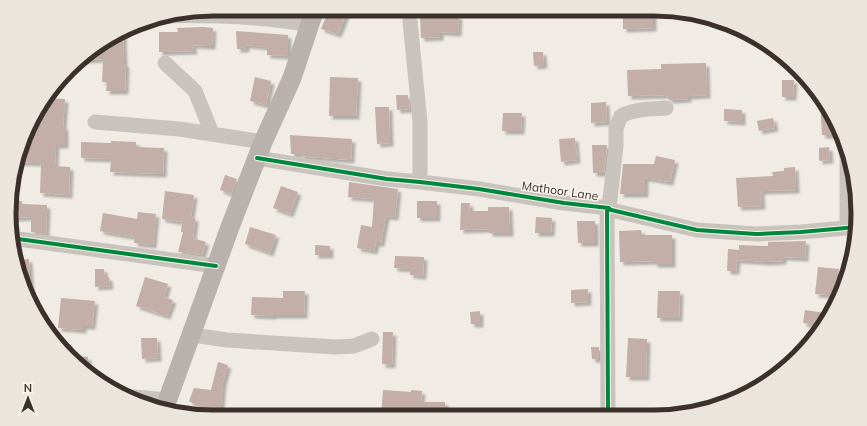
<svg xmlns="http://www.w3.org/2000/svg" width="867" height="426" viewBox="0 0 867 426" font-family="Mulish,sans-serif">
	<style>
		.building { fill: #c3afa7; filter: url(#shadow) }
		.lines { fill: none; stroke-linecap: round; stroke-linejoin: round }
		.minor { stroke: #c9c3be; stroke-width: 15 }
		.major { stroke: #b8b1ad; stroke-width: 19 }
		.cycleway-casing { stroke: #fbf5ee; stroke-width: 6 }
		.cycleway { stroke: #00873e; stroke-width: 4 }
		.labels { text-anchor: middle; stroke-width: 3; stroke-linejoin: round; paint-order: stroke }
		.street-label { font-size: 12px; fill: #3b302b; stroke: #fbf5ee }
		.rim { fill: none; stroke: #3b302b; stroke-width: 5 }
	</style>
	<defs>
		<filter id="shadow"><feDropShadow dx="3.5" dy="3.5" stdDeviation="1" flood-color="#0004"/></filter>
	</defs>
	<rect width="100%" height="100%" fill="#f0ebe5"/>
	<path class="building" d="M329,9h19l-10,25 -17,-5z
		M623,9h30v19l-30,1z
		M439,14l20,2 -1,17 -18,-1v5l-19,1 -1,-23z
		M203,27l10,1 -1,18 -19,-1 1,6 -35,1v-20h19l-1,-4z
		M236,31l52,4v21l-21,-1v-8l-21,-2v4h-9z
		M123,33l1,31h2l-1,27h-19l1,-9h-5l1,-23 -22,1 8,-9z
		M533,52h10l1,13 -10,1z
		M706,63l1,32 -19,1v3l-18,1 -2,-1 -1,-4 -39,1 -1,-26 34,-1v-5z
		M255,77l16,4 -5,24 -16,-4z
		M330,77l28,1 -2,38h-27z
		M782,80h12l-1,17h-11z
		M396,95h12l2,14 -13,1z
		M47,98l18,1 -2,28h2v18h-9l-1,21 15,1 -1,28 -29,-2 1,-30 -24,-1 19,-51z
		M820,101l16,26 4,8h-18z
		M606,102l1,20 -16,1v-20z
		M375,107h14l1,36 -13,1z
		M724,109l18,1v12l-18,-1z
		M503,113h19l-1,18h-19z
		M773,118l2,10 -16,3 -2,-10z
		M290,135l62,4 -1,21 -43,-3 -7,-1v-2h-10z
		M575,138l2,22 -16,2 -2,-23z
		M111,141l25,1v5l28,1 -1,26 -53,-2 1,-13 -30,-1v-16l30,1z
		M592,145h15l-3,28h-11z
		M829,147l1,13 -11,1v-13z
		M656,156l19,4 -5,22 -25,-4v16h-25l3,-30h31z
		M795,167l1,23 -35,1 1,15 -24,1 -2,-29 37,-2 -1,-4 12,-1v-3z
		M225,175l12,4 -6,15 -11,-4z
		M349,182l49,7 -3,28 -9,-1 -5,27h-5l-2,8 -17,-3 4,-23 11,2 2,-28 -26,-2z
		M281,186l17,6 -8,22 -17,-6z
		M165,191l29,4 -3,22 4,1 -2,20 13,4 -4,13 -24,-3 5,-20h-2l1,-10 -20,-3z
		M12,201h10v3l25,1 -1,29 -15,-2v-15l-20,1z
		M417,201h20v17h-20z
		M461,203h9l-1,8h19v-4h21l1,26h-21v-4l-29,1z
		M138,212l18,2 -3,31 -19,-2 1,-6 -35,-6 3,-18 34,6z
		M536,217l16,1 -1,15h-16z
		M577,221h18v22h-17z
		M250,227l26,8 -6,18 -25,-9z
		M641,230l1,5h30v29h-18v-3l-34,1 -1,-31z
		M806,241l-1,17 -22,-1v4l-16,1 -30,-2 -1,11h-9l1,-22 11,1v-5l29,1v-4z
		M315,245l15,1v9h-15z
		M395,256l29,1 -1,19 -13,-1v-6l-16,-1z
		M29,259l2,36 -3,1 -11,-36z
		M818,267l21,2 -2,16h-4l-1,10 -17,-1z
		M95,269h9l1,8h4l1,9 -15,1z
		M145,277l23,7 -4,13 9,3 -6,16 -31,-10z
		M588,289v13l-17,1v-13z
		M283,291h22l-1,24h-31v1l-22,-1 1,-18 31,1z
		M658,291h22l-1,27h-22z
		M61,298l34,3 -3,25h-9v4l-25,-2z
		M805,310l20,3 -1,10 -2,3 -19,-3z
		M480,311v13h-9l-1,-12z
		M383,332h10l-1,33 -10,-1z
		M141,338h16l1,20 -16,1z
		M628,338l19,1 -1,38h-20z
		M591,347h8v12h-7z
		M67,355l21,2 -1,13 -18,-13z
		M218,362l10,3 -5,17 -3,35h-6l-25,-16 5,-13 17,2z
		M383,390l28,2v-2l11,1 -1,11h24v13h-12v-2l-21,-1v4h-31z"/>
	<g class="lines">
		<path class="minor" d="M168,16c17,-1 33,0 50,0 31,1 61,3 92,9
			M410,21l10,101v60
			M165,63l30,28 17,42
			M95,122l84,7 84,13
			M847,147v80
			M257,158l130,21 33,3 59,7 85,14 45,5 -2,1 90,21 59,4 45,-2 56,-5
			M609,208l7,-62v-18l5,-12c13,-7 30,-7 45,-8
			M607,209l1,206
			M11,238l205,28
			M192,335l35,5 108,7 19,-1 18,-7
			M123,396l44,4"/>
		<path class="major" d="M165,407l65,-180 33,-85 29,-64 23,-69"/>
		<g class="cycleway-casing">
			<path id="cycleway" d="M257,158l130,21 33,3 59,7 85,14 45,5 -2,1 90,21 59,4 45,-2 56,-5
				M607,209l1,206
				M11,238l205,28"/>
		</g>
		<use href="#cycleway" class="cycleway"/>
	</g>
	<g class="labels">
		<g class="street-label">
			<text transform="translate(560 191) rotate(8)" y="4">Mathoor Lane</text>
		</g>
	</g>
	<path d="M0 0H867V426H0ZM213 16H654A197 197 0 0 1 851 213V213A197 197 0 0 1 654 410H213A197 197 0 0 1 16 213V213A197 197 0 0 1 213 16Z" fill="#ece5de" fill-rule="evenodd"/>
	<path class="rim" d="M213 16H654A197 197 0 0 1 851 213V213A197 197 0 0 1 654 410H213A197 197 0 0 1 16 213V213A197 197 0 0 1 213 16Z"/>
	<g transform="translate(28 398)" stroke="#fbf5ee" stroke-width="3" paint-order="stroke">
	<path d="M0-3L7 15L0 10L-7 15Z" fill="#3b302b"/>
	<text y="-6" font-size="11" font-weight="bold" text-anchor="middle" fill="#3b302b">N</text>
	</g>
</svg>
